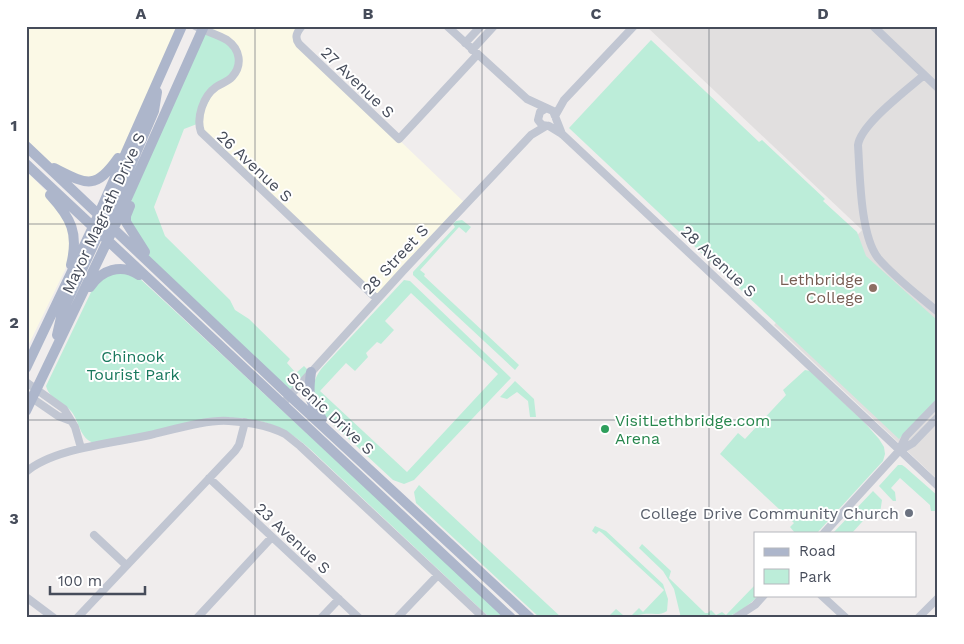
<svg xmlns="http://www.w3.org/2000/svg" width="964" height="644" viewBox="0 0 964 644" font-family="'Work Sans',sans-serif">
	<style>
		.commercial { fill: #fbf9e6 }
		.education { fill: #e1dfdf }
		.green { fill: #bcedd9; fill-rule: evenodd }
		.lines { fill: none; stroke-linecap: round; stroke-linejoin: round }
		.minor { stroke: #c1c6d2; stroke-width: 8 }
		.major { stroke: #adb6cb; stroke-width: 10 }
		.grid { fill: none; stroke: #464c5a; stroke-width: 1; stroke-opacity: 0.55 }
		.education-dot { fill: #8d6e63; stroke: #fff; stroke-width: 2 }
		.leisure-dot { fill: #2e9e5b; stroke: #fff; stroke-width: 2 }
		.worship-dot { fill: #6b7280; stroke: #fff; stroke-width: 2 }
		.labels { text-anchor: middle; stroke-width: 4; stroke-linejoin: round; paint-order: stroke }
		.street-label { font-size: 16px; fill: #464c5a; stroke: #fff }
		.education-label { font-size: 16px; fill: #785e54; stroke: #fff; text-anchor: end }
		.park-label { font-size: 16px; fill: #19785d; stroke: #fff }
		.leisure-label { font-size: 16px; fill: #27864d; stroke: #fff; text-anchor: start }
		.worship-label { font-size: 16px; fill: #5b616d; stroke: #fff; text-anchor: end }
		.neatline { fill: none; stroke: #464c5a; stroke-width: 2 }
		.grid-label { font-size: 16px; text-anchor: middle; font-weight: bold; fill: #464c5a }
	</style>
	<rect width="100%" height="100%" fill="#f0eded"/>
	<path class="commercial" d="M26,26h156l-49,110 -28,39 -22,6 -38,-17 -19,-18z
		M204,26h98l-6,12 53,54 117,112 -89,95 -173,-163 -5,-17z
		M26,171l24,24 25,45 -10,30 -39,80z"/>
	<path class="education" d="M646,26h292v454l-164,-155 88,-95z"/>
	<path class="green" d="M202,29l33,19 1,24 -20,15 -19,37 -13,5 -30,78 11,29 65,64 5,10 14,9 41,40 -3,4 9,10 8,-7 7,7 -21,23 -141,-139 -23,-41 24,-69z
		M651,40l108,102 3,-2 63,59 -2,2 34,31 9,24 72,65v77l-39,41 -330,-311z
		M462,220l9,7 -5,6 -7,-6 -39,43 5,4 -1,2 95,89 -4,5 -102,-95v-3l42,-45 -2,-3 3,-3z
		M113,272l24,4 369,342h-16l-180,-169c-27,-24 -49,-31 -84,-31l-132,25c-15,-5 -14,-21 -23,-32 -10,-11 -21,-11 -25,-25l48,-100z
		M404,280l6,1 101,97 -97,102 -10,4 -11,-4 -69,-64c-14,-15 -14,-33 -2,-48zM411,293l87,81 -91,98 -87,-81 26,-28 9,8 13,-14 -2,-4 11,-11 4,2 13,-14 -9,-9z
		M805,370l5,1 54,51 15,17 5,8 1,7 -2,7 -66,72h-22l-5,-6 4,-4 -74,-69 18,-21 7,6 41,-44 -3,-5z
		M515,381l19,18 2,18h-6l-2,-16 -11,-9 -10,7 -7,-2z
		M898,465h4l3,2 33,29v15h-7l-1,-6 -30,-27 -9,10 4,4 1,9h-3l-14,-15z
		M419,485l143,133h-22l-124,-115 -2,-11z
		M873,491l9,9 -2,13 -4,4 -5,-5 -19,21h-19z
		M595,526l11,5 57,53 5,15 -1,12c-7,5 -15,2 -23,3 -13,2 -24,4 -37,4l9,-9 7,6 8,1 8,-8 4,4 21,-22 -62,-57 -3,-2 -3,3 -4,-3z
		M642,544l29,27 -2,7 36,35h3l3,-3 5,5 6,-3 4,3 29,-30v10h4c-29,29 -40,23 -78,23l-7,-29 -11,-18 -24,-23z"/>
	<g class="lines">
		<path class="minor" d="M195,26c10,5 22,8 32,14 13,9 16,25 5,37 -4,5 -11,6 -16,10 -13,9 -20,31 -15,45l176,167
			M302,26c-5,6 -8,11 -3,18l100,95 78,-84
			M447,26l80,73 26,12 9,23
			M873,26l65,62
			M465,43l16,-17
			M472,50l22,-24
			M924,75c-17,15 -63,49 -66,70 2,29 2,90 20,113 17,20 40,37 60,54
			M545,109l-5,3 -2,8 4,5 7,1
			M555,116l9,-16 70,-74
			M549,126l13,8 376,352
			M26,382l38,27 11,18 6,21
			M26,394l32,22 13,5
			M287,399l116,-128 128,-136 15,-9
			M899,451l14,-8 25,-26
			M26,472c27,-24 89,-29 124,-37 22,-5 58,-16 79,-14 19,1 39,4 56,13 5,4 10,8 15,12l184,172
			M209,478l150,140
			M824,533l75,-82 7,-15 32,-33
			M94,535l32,30
			M821,595l25,23
			M26,597l28,21
			M77,618l158,-167 4,-6 6,-23
			M197,618l75,-81
			M321,618l18,-19
			M397,618l41,-43
			M735,618l20,-13 9,-10
			M918,618l20,-20"/>
		<path class="major" d="M26,146l264,250 240,222
			M26,164l485,454
			M54,168c32,16 41,23 64,-10
			M50,195c21,23 29,38 21,70
			M130,206l-4,10v6l19,30
			M106,228l3,-12 45,-105 3,-19
			M90,287c11,-17 31,-24 49,-12
			M57,335l5,-22 37,-80 1,-5
			M26,368l67,-141 89,-201
			M311,372c-3,24 -3,27 11,47
			M26,411l90,-188 88,-197"/>
	</g>
	<path class="grid" d="M255,26v592M482,26v592M709,26v592M26,224h912M26,420h912"/>
	<circle class="education-dot" cx="873" cy="288" r="5"/>
	<circle class="leisure-dot" cx="605" cy="429" r="5"/>
	<circle class="worship-dot" cx="909" cy="513" r="5"/>
	<g class="labels">
		<g class="street-label">
			<text transform="translate(358 82) rotate(44)" y="6">27 Avenue S</text>
			<text transform="translate(255 166) rotate(43)" y="6">26 Avenue S</text>
			<text transform="translate(103 213) rotate(-65)" y="6">Mayor Magrath Drive S</text>
			<text transform="translate(395 259) rotate(-47)" y="6">28 Street S</text>
			<text transform="translate(719 261) rotate(43)" y="6">28 Avenue S</text>
			<text transform="translate(331 413) rotate(43)" y="6">Scenic Drive S</text>
			<text transform="translate(293 538) rotate(43)" y="6">23 Avenue S</text>
		</g>
		<g class="education-label">
			<text x="863" y="285">Lethbridge<tspan x="863" dy="18">College</tspan></text>
		</g>
		<g class="park-label">
			<text x="133" y="362">Chinook<tspan x="133" dy="18">Tourist Park</tspan></text>
		</g>
		<g class="leisure-label">
			<text x="615" y="426">VisitLethbridge.com<tspan x="615" dy="18">Arena</tspan></text>
		</g>
		<g class="worship-label">
			<text x="899" y="519">College Drive Community Church</text>
		</g>
	</g>
	<rect width="964" height="644" fill="none" stroke="#ffffff" stroke-width="55"/>
	<rect x="754" y="532" width="162" height="65" fill="#ffffff" stroke="#b5b7bd"/>
	<rect x="764" y="548" width="25" height="8" fill="#adb6cb" stroke="#b5b7bd"/>
	<text x="799" y="556" font-size="15" fill="#464c5a">Road</text>
	<rect x="764" y="569" width="25" height="15" fill="#bcedd9" stroke="#b5b7bd"/>
	<text x="799" y="582" font-size="15" fill="#464c5a">Park</text>
	<path d="M50 586v8h95v-8" fill="none" stroke="#464c5a" stroke-width="2.5"/>
	<text x="58" y="586" font-size="15" fill="#464c5a" stroke="#ffffff" stroke-width="4" paint-order="stroke">100 m</text>
	<rect x="28" y="28" width="908" height="588" class="neatline"/>
	<g class="grid-label">
		<text x="141" y="19">A</text>
		<text x="368" y="19">B</text>
		<text x="596" y="19">C</text>
		<text x="823" y="19">D</text>
		<text x="14" y="131">1</text>
		<text x="14" y="328">2</text>
		<text x="14" y="524">3</text>
	</g>
</svg>
